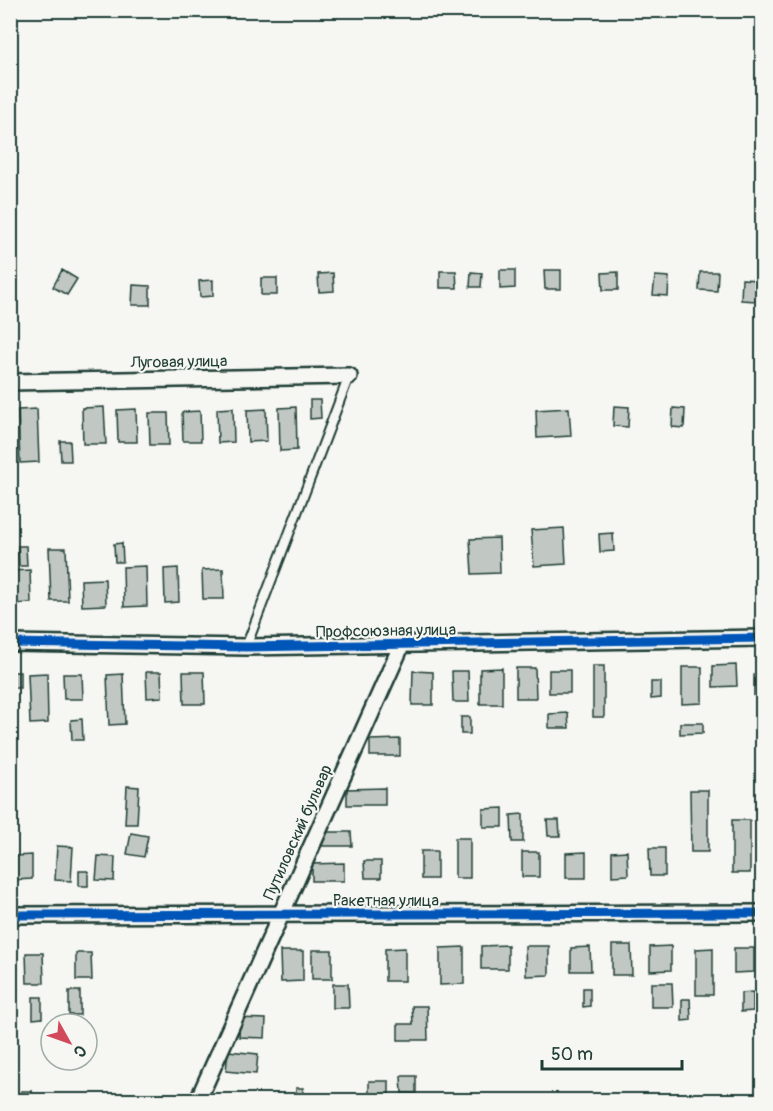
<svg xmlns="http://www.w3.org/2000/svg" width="773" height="1111" viewBox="0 0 773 1111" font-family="Pangolin,sans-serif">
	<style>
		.building { fill: #c1c8c3; stroke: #1f3d34; stroke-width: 1.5 }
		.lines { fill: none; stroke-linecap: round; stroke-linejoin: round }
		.service-casing { stroke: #1f3d34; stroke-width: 12 }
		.minor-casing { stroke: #1f3d34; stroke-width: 20 }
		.service { stroke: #f6f6f2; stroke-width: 8 }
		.minor { stroke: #f6f6f2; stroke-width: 15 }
		.cycleway-casing { stroke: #f6f6f2; stroke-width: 13 }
		.cycleway { stroke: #0057b8; stroke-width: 9 }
		.labels { text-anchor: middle; stroke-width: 4.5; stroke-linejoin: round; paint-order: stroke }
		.street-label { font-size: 16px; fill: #1f3d34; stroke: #f6f6f2 }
	</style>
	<rect width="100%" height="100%" fill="#f6f6f2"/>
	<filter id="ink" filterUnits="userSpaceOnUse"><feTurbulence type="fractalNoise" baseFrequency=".0167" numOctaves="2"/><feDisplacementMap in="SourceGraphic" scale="12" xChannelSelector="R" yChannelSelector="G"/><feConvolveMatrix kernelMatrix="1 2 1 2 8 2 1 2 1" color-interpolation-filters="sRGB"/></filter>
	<g filter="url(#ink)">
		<path class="building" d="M62,270l15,9 -10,16 -14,-8z
			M500,270h15v18l-15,1z
			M544,270h17v19h-16z
			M440,271h16l1,17h-17z
			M471,272l11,1 -1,14h-11z
			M618,272v18h-15l-1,-17z
			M700,272h18l-1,19 -18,-1z
			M333,273l1,18 -15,1 -1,-18z
			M655,276l14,1 -1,19 -15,-1z
			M261,278h16v17h-16z
			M742,279l15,1 -1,21 -15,-1z
			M213,280v16l-13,1 -1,-16z
			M133,285l17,1v19h-18z
			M310,400h10l1,18 -11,1z
			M614,406l15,1 -1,20 -15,-1z
			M104,407l2,37h-23l-1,-36z
			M296,407l1,43 -17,1 -1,-43z
			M233,408l1,34 -16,1 -1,-34z
			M569,408l2,28 -34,2 -1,-28z
			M673,408l12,1 -1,19 -12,-1z
			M37,409l2,53 -19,1 -2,-53z
			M136,409l1,33h-19l-1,-32z
			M266,409l1,32 -19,1 -1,-32z
			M200,411l1,30h-18l-1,-29z
			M149,413h19l1,32h-19z
			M60,441h10l1,20h-10z
			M564,528l2,36 -32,2 -3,-36z
			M613,533l1,18 -14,1 -1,-18z
			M499,538l1,35 -28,1 -2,-35z
			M122,543l1,19h-8l-1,-18z
			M18,546h8l1,20h-8z
			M49,548h17l2,53h-17z
			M146,566l1,40 -23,1 -1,-40z
			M178,568l1,34 -14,1 -1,-34z
			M223,569l1,30h-21l-1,-29z
			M30,570l1,33 -19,1 -1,-33z
			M105,579l1,26 -24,1 -1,-26z
			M736,665l1,21 -24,1v-21z
			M593,666h11v51h-11z
			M682,667h20v36l-20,1z
			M502,668v36h-22v-35z
			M516,668h19l1,30h-20z
			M549,670h21v23h-21z
			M413,671l20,1v33h-21z
			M452,671h16l1,31h-16z
			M11,672h9v16h-9z
			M146,672h15l1,25 -15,1z
			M183,672h21l1,32h-21z
			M47,673l1,50 -18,1 -2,-50z
			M63,674h19l1,25h-19z
			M123,674l2,50 -16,1 -2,-50z
			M754,675l8,1v20h-8z
			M651,682h10v16l-10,1z
			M568,713l1,15h-20v-14z
			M461,717h9v17h-9z
			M82,719l1,21h-11l-1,-20z
			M680,723h23v10l-23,1z
			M400,739v17h-30v-16z
			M127,786l12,1 -2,37h-12z
			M385,788v17h-38v-16z
			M690,790h18v62h-17z
			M503,808v19h-20v-18z
			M523,814v28h-11l-1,-27z
			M547,820h12l1,16h-12z
			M732,820h18v53h-18z
			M322,832h29l1,14h-30z
			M131,833l17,3 -4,21 -17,-3z
			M455,838h15v40h-15z
			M57,846l16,1 -2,34 -16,-1z
			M649,848h16v28h-15z
			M421,851h16v28h-16z
			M627,851l1,24 -16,1v-24z
			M522,852h17v25h-17z
			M586,852v26h-20v-25z
			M32,855v24l-17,1v-24z
			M98,856l17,1 -1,24 -18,-1z
			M364,861h17v17h-16z
			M344,863v18h-32v-17z
			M79,871h9v15h-9z
			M508,945v24h-27v-23z
			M612,945h19l1,30h-20z
			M525,946h24v29l-23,1z
			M671,946v24l-21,1v-24z
			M464,947v37l-24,1v-37z
			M590,947l1,24h-20v-23z
			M405,948v33h-20v-32z
			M713,948v47h-17v-46z
			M734,948h20v24l-20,1z
			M312,950h20v29h-20z
			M280,951h23v30l-22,1z
			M26,953h17l1,30h-17z
			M76,953h15l1,27h-16z
			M651,983h21l1,24h-22z
			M333,984h15l1,24h-16z
			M583,988h7v18l-7,1z
			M69,991h11v24h-11z
			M753,992v19l-12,1v-19z
			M33,997h9v21l-9,1z
			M682,999h8l1,21 -9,1z
			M412,1006h15l1,34h-30v-16h15z
			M240,1018l26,1 -1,19 -26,-1z
			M228,1051l30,3 -2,20 -30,-3z
			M401,1076h15v17h-14z
			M369,1081h20v19h-20z
			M296,1088h7v12h-7z
			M21,1091h11v9h-11z"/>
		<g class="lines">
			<g class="service-casing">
				<path id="service" d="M246,647l103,-271"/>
			</g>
			<g class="minor-casing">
				<path id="minor" d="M10,382l339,-6
					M10,643l236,4 516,-9
					M10,915l752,-2
					M198,1100l204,-456"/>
			</g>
			<use href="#service" class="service"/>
			<use href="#minor" class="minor"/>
			<g class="cycleway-casing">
				<path id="cycleway" d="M10,643l236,4 516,-9
					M10,915l752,-2"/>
			</g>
			<use href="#cycleway" class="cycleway"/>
		</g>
	</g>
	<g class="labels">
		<g class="street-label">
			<text transform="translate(179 361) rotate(-1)" y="6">Луговая улица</text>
			<text transform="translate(386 630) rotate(-1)" y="6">Профсоюзная улица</text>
			<text transform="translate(297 832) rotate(-66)" y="6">Путиловский бульвар</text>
			<text x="386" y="906">Ракетная улица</text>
		</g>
	</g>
	<rect width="773" height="1111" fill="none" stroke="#f6f6f2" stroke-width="36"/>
	<rect x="18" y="18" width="737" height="1075" fill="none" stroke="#1f3d34" stroke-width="2" filter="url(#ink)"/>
	<g transform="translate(69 1042) rotate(130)"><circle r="28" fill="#f6f6f2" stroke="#a0aca6" stroke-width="1.5"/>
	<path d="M0-4.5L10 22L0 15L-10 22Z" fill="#d1495b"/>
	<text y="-9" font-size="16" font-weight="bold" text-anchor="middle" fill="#1f3d34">С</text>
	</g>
	<path d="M542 1060v9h140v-9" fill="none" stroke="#1f3d34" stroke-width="3"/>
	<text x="551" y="1060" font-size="18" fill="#1f3d34" stroke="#f6f6f2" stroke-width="4.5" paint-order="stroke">50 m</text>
</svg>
